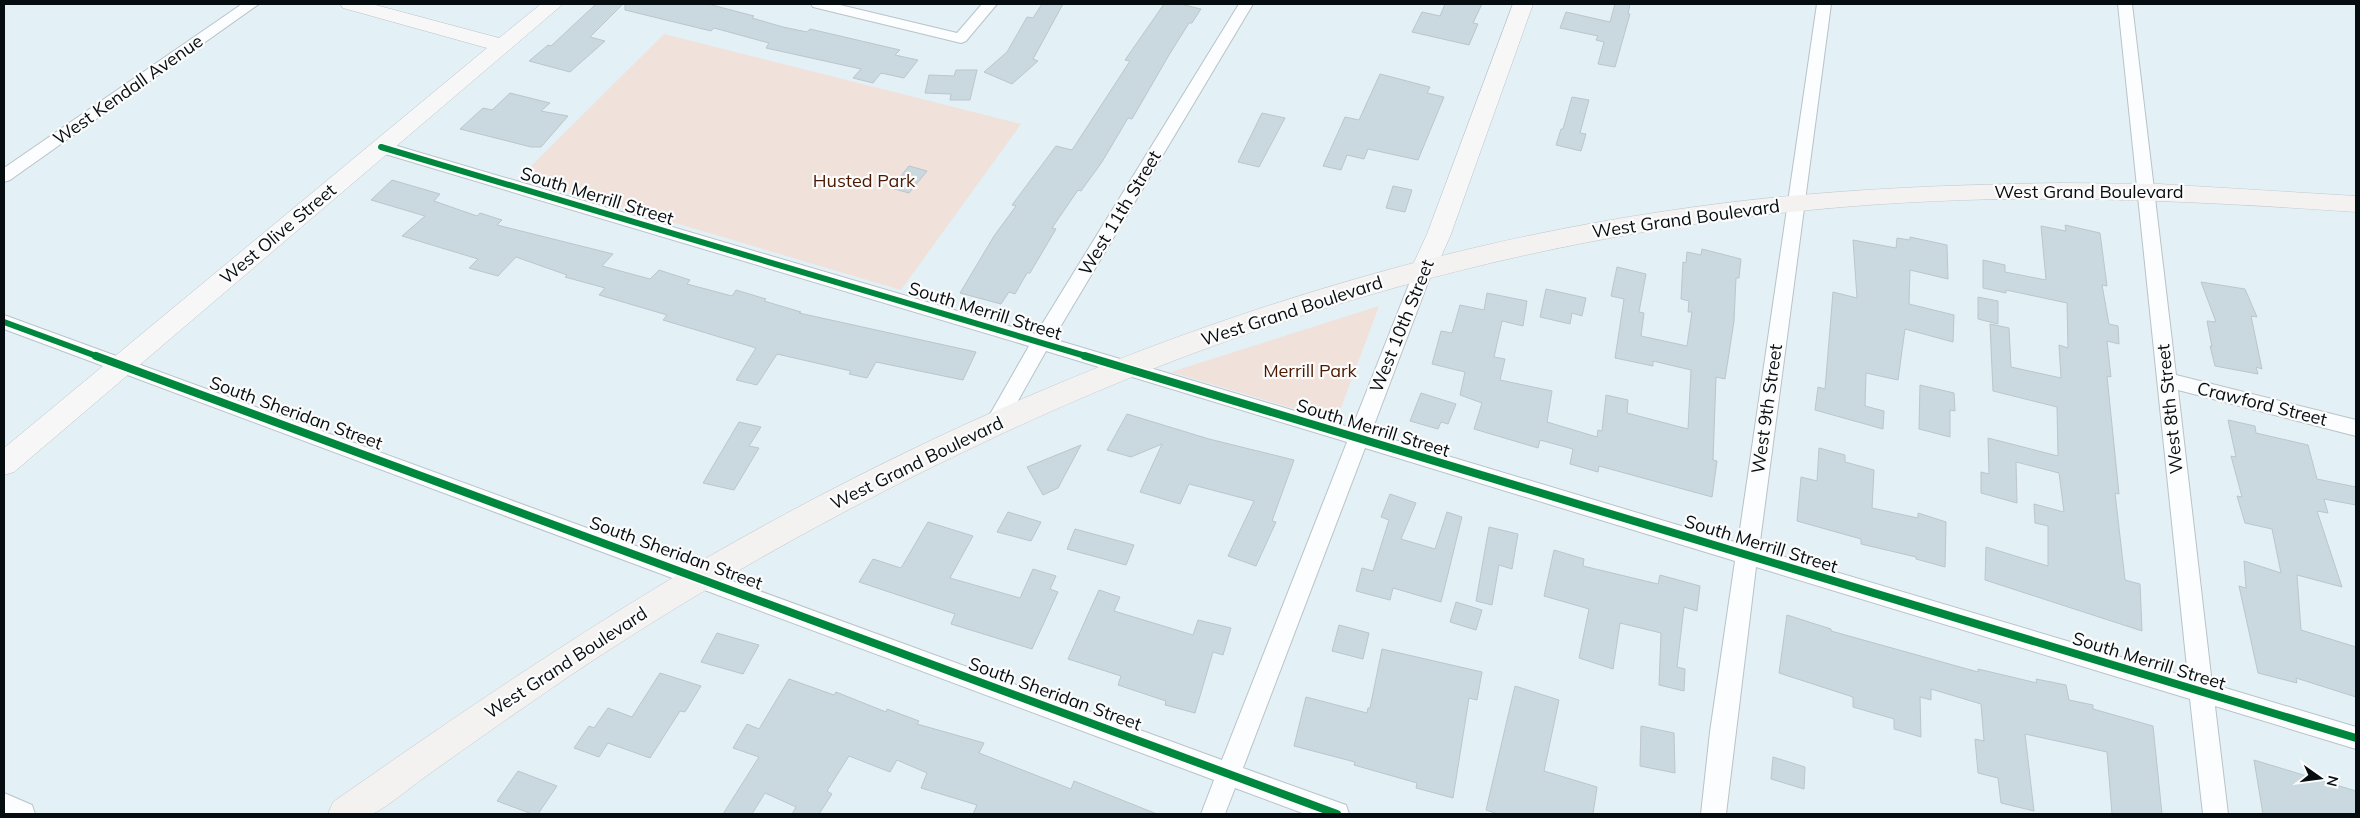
<svg xmlns="http://www.w3.org/2000/svg" width="2360" height="818" viewBox="0 0 2360 818" font-family="Mulish,sans-serif">
	<style>
		.green { fill: #f0e1da }
		.building { fill: #cad9df; stroke: #bcc6cb }
		.lines { fill: none; stroke-linecap: round; stroke-linejoin: round }
		.street-casing { stroke: #b9c3c8; stroke-width: 2 }
		.secondary-casing { stroke: #b9c3c8; stroke-width: 1 }
		.primary-casing { stroke: #c3c9cc; stroke-width: 1 }
		.street { fill: #fbfdfe; fill-rule: evenodd }
		.secondary { fill: #f7f7f8; fill-rule: evenodd }
		.primary { fill: #f3f2f1; fill-rule: evenodd }
		.cycleway-far1-casing { stroke: #fcfcfc; stroke-width: 9 }
		.cycleway-casing { stroke: #fcfcfc; stroke-width: 11 }
		.cycleway-far1 { stroke: #00873e; stroke-width: 6 }
		.cycleway { stroke: #00873e; stroke-width: 8 }
		.labels { text-anchor: middle; stroke-width: 4.5; stroke-linejoin: round; paint-order: stroke }
		.street-label { font-size: 18px; fill: #060d11; stroke: #fcfcfc }
		.park-label { font-size: 18px; fill: #4b1800; stroke: #fcfcfc }
	</style>
	<rect width="100%" height="100%" fill="#e3f0f6"/>
	<path class="green" d="M664,34l357,90 -120,166 -381,-113z
		M1379,306l-43,115 -165,-49z"/>
	<path class="building" d="M596,4h27l-33,33 15,4 -35,31 -41,-11 19,-16 3,1z
		M625,4h83l46,12 -2,2 31,9 24,5 3,-3 90,21 -5,5 23,5 -14,18 -23,-5 -8,10 -20,-5 8,-9 -95,-21 3,-5 -55,-15 -3,3 -86,-21z
		M1042,4h21l-30,55 5,2 -26,23 -28,-12 23,-20 20,-35 6,1z
		M1164,4h16l21,5 -9,14h-3l-20,32 -37,64 -4,-1 -26,44 -21,29 -3,-1 -26,38 4,1 -26,44h-3l-12,21 -6,-2 -8,12 -41,-11 34,-57 22,-30 -4,-1 44,-59 16,4 58,-89 -5,-1z
		M1445,4h37l-9,19 5,1 -9,21 -57,-13 10,-20 18,4z
		M1615,4h15l-2,10h2l-15,53 -17,-3 6,-22 -8,-2 2,-4 -38,-8 6,-16 44,10z
		M956,70h21l-7,30h-20l1,-6 -26,-1 4,-18 25,1z
		M1380,74l50,13 -3,6 17,4 -26,63 -50,-11 -4,10 -17,-4 -6,15 -18,-4 22,-49 14,3z
		M510,93l40,10 -9,8 27,5 -27,31h-10l-71,-18 23,-21 9,2z
		M1572,97l17,3 -9,33 6,1 -5,17 -25,-6 5,-16h2z
		M1262,113l23,5 -26,49 -21,-5z
		M909,166l18,5 -18,22 -18,-5z
		M392,180l48,14 -6,7 43,15 3,-3 22,7 -5,5 116,29 -11,12 48,13 9,-9 31,10 -3,4 45,12 4,-6 30,9 -2,2 37,11 -2,1 177,39 -13,28 -87,-18 -9,16 -18,-4 2,-3 -74,-17 -20,31 -21,-5 20,-32 -93,-28 4,-5 -68,-20 6,-7 -40,-11 2,-2 -51,-18 -18,19 -29,-8 9,-9 -76,-23 23,-20 -54,-16z
		M1393,186l19,4 -7,22 -19,-4z
		M2065,225l35,8 7,53 -5,-1 7,39 9,2 1,18 -12,-3 4,36 -4,-1 12,118 -4,-1 10,87 15,4 2,47 -157,-51 1,-33 62,19v-40l-13,-3 -1,-19 30,8 -5,-39 -43,-11 1,41 -36,-10v-21l8,2 -1,-36 70,18 -1,-49 -64,-16 -3,-67 19,4 2,39 50,11 -2,-33 9,3 -1,-45 -61,-13v3l-23,-5v-28l22,5v7l41,8 -5,-54 25,5z
		M1910,237l37,8 1,34 -38,-9 -1,34 45,11 -1,27 -48,-13 -7,51 -32,-7 -1,33 19,5 -1,18 -68,-19 3,-23 7,2 8,-97 24,6 -4,-58 43,8 1,-10 13,2z
		M1702,249l39,10 -2,19h-3l-2,43 -9,58 -9,-2 -3,83 4,1 -5,36 -113,-31 -1,6 -28,-8 3,-15 -33,-9 -2,8 -64,-19 8,-26 -22,-8 5,-23 -33,-8 9,-33 11,2 8,-28 24,5 3,-17 40,8 -4,25 -21,-5 -8,36 11,2 -5,21 52,11 -5,31 50,15 1,-7 4,1 4,-36 22,5 -1,13 61,16 3,-59 -38,-9v5l-38,-8 9,-59 -13,-3 6,-29 29,7 -7,38 5,1 -3,23 46,10 5,-34h-4l1,-11 -8,-2 2,-37 3,1 1,-11 14,3z
		M2201,282l44,7 12,28 -6,-1 11,53 -6,-2 2,7 -43,-8 -5,-20 2,1 -5,-26 9,1z
		M1546,289l40,9 -4,18 -10,-3 -2,11 -30,-7z
		M1978,297l20,4v23l-20,-5z
		M1920,385l34,8 1,18 -5,-1v27l-31,-8z
		M1421,393l35,11 -8,20 -7,-2 -3,7 -28,-8z
		M1127,414l82,25 85,21 -22,61 4,1 -20,44 -28,-10 26,-55 -65,-17 -9,20 -40,-12 22,-48 -31,13 -24,-7z
		M2228,420l27,6 1,7 52,12 9,34 39,8v18l-32,-6 4,14 -11,-2 25,76 -45,-12 4,55 55,17v50l-60,-19 1,5 -39,-10 -19,-87 7,2 -2,-27 37,12 -9,-44 -27,-6 -8,-27 5,1 -11,-41 5,1z
		M739,422l22,5 -12,19 10,2 -25,42 -31,-7z
		M1081,445l-23,43 -15,7 -16,-28z
		M1819,448l26,7v7l29,8 -2,38 46,10v-5l28,9 -1,45 -29,-8v-2l-55,-13v-5l-64,-18 4,-44 16,4z
		M1390,494l26,9 -15,36 34,10 12,-37 15,5 -21,85 -48,-14 -3,12 -34,-9 6,-23 11,3 16,-51 -8,-3z
		M1008,512l33,10 -10,19 -34,-9z
		M928,522l45,14 -23,42 70,20 13,-29 23,7 -6,13 8,3 -26,57 -81,-25 4,-10 -96,-32 14,-23 28,9z
		M1489,527l29,7 -6,35 -13,-4 -7,40 -16,-4z
		M1075,529l59,16 -8,20 -59,-16z
		M1554,550l30,9 -1,7 75,18 2,-9 40,11 -3,25 -13,-4 -7,60 8,2 -1,22 -25,-6 2,-52 -41,-10 -7,46 -34,-11 10,-49 -45,-13z
		M1099,590l21,7 -6,14 79,24 5,-15 33,8 -8,27 -10,-3 -18,61 -30,-8 1,-4 -48,-16 3,-9 -53,-17z
		M1456,602l26,8 -6,20 -26,-8z
		M1787,615l44,14v2l147,41v-3l59,14 -1,-4 30,6 3,15 24,5v4l60,17 9,88h-50l-5,-62 -82,-18 9,77 -33,-8 -3,-25 -20,-5 -3,-34 9,2 -3,-37 -50,-15v11l-11,-3 1,40 -27,-8v-10l-41,-12v-10l-74,-24z
		M1339,625l30,8 -6,26 -31,-8z
		M717,633l42,12 -16,29 -42,-12z
		M1382,649l100,23 -5,28 -8,-2 -16,100 -37,-10 1,-5 -63,-18 1,-3 -61,-16 12,-49 61,16 1,-5h2z
		M660,673l41,13 -16,26 -5,-1 -30,47 -42,-15 -9,14 -25,-9 15,-22 5,2 14,-20 24,9z
		M789,679l45,16 2,-3 50,20 1,-3 32,12 -2,3 67,19 -5,10 92,36 3,-8 83,33h-184l4,-9 -56,-17 6,-15 -30,-13 -7,12 -41,-16 -22,35 5,3 -13,20h-27l4,-7 -31,-14 -13,21h-29l36,-57 -26,-9 14,-24 12,5z
		M1515,686l44,14 -15,71 53,16 -4,27h-95l-12,-4z
		M1641,726l33,7 1,40 -35,-7z
		M1773,757l32,10 -1,22 -33,-10z
		M2254,760l102,31v23h-93z
		M518,771l39,15 -19,28h-6l-35,-13z"/>
	<g class="lines">
		<g class="street-casing">
			<path id="street" d="M242,4h17l-249,176 -6,2v-14z
				M811,4h25l121,29 25,-29h15l-31,37 -5,2 -148,-36z
				M1239,4h14l-200,335 299,89 63,-159 3,-5 6,-1 6,1 3,5 -62,164 367,110 79,-539h14l-72,545 429,128 -70,-673h14l44,371 180,45v16l-178,-46 34,294 144,43v22l-141,-43 13,108h-25l-13,-115 -434,-132 -30,247h-25l9,-82 25,-171 -370,-113 -122,320 103,37 3,9h-44l-70,-26 -10,26h-24l13,-34 -1210,-451v-14l1218,445 125,-318 -301,-91 -44,78 -7,2 -7,-2 -3,-6 44,-77 -654,-195 -2,-4 2,-4h12l649,191z
				M4,793l28,12 3,9h-31z"/>
		</g>
		<g class="secondary-casing">
			<path id="secondary" d="M340,4h32l127,34 42,-34h22l-549,468 -10,3v-27l483,-400 -144,-40z
				M1513,4h20l-82,230 -18,41 -9,3 -9,-3 -4,-6 16,-35z"/>
		</g>
		<g class="primary-casing">
			<path id="primary" d="M2060,183l99,1 197,12v16c-131,-9 -261,-16 -392,-12 -344,11 -679,97 -988,246 -142,67 -278,144 -408,231 -48,33 -96,66 -143,100 -12,8 -42,34 -54,37 -12,4 -31,0 -43,0l5,-12c123,-86 247,-171 377,-246 292,-168 623,-296 957,-345 130,-20 261,-26 393,-28z"/>
		</g>
		<use href="#street" class="street"/>
		<use href="#secondary" class="secondary"/>
		<use href="#primary" class="primary"/>
		<g class="cycleway-far1-casing">
			<path id="cycleway-far1" d="M381,147l708,210
				M4,322l95,35"/>
		</g>
		<g class="cycleway-casing">
			<path id="cycleway" d="M96,356l1241,458
				M1085,356l1271,382"/>
		</g>
		<use href="#cycleway-far1" class="cycleway-far1"/>
		<use href="#cycleway" class="cycleway"/>
	</g>
	<g class="labels">
		<g class="street-label">
			<text transform="translate(128 90) rotate(-35)" y="6">West Kendall Avenue</text>
			<text x="2089" y="198">West Grand Boulevard</text>
			<text transform="translate(597 196) rotate(17)" y="6">South Merrill Street</text>
			<text transform="translate(1120 213) rotate(-59)" y="6">West 11th Street</text>
			<text transform="translate(1686 219) rotate(-8)" y="6">West Grand Boulevard</text>
			<text transform="translate(278 234) rotate(-40)" y="6">West Olive Street</text>
			<text transform="translate(985 311) rotate(17)" y="6">South Merrill Street</text>
			<text transform="translate(1292 311) rotate(-18)" y="6">West Grand Boulevard</text>
			<text transform="translate(1402 326) rotate(-68)" y="6">West 10th Street</text>
			<text transform="translate(2262 404) rotate(14)" y="6">Crawford Street</text>
			<text transform="translate(1767 409) rotate(-82)" y="6">West 9th Street</text>
			<text transform="translate(2170 409) rotate(-96)" y="6">West 8th Street</text>
			<text transform="translate(296 413) rotate(20)" y="6">South Sheridan Street</text>
			<text transform="translate(1373 428) rotate(17)" y="6">South Merrill Street</text>
			<text transform="translate(917 463) rotate(-26)" y="6">West Grand Boulevard</text>
			<text transform="translate(1761 544) rotate(17)" y="6">South Merrill Street</text>
			<text transform="translate(676 553) rotate(20)" y="6">South Sheridan Street</text>
			<text transform="translate(2149 661) rotate(17)" y="6">South Merrill Street</text>
			<text transform="translate(566 663) rotate(-33)" y="6">West Grand Boulevard</text>
			<text transform="translate(1055 694) rotate(20)" y="6">South Sheridan Street</text>
		</g>
		<g class="park-label">
			<text x="864" y="187">Husted Park</text>
			<text x="1310" y="377">Merrill Park</text>
		</g>
	</g>
	<rect width="2360" height="818" fill="none" stroke="#060d11" stroke-width="10"/>
	<g transform="translate(2320 778) rotate(104)" stroke="#fcfcfc" stroke-width="4" paint-order="stroke">
	<path d="M0-4L9 19L0 12L-9 19Z" fill="#060d11"/>
	<text y="-8" font-size="14" font-weight="bold" text-anchor="middle" fill="#060d11">N</text>
	</g>
</svg>
